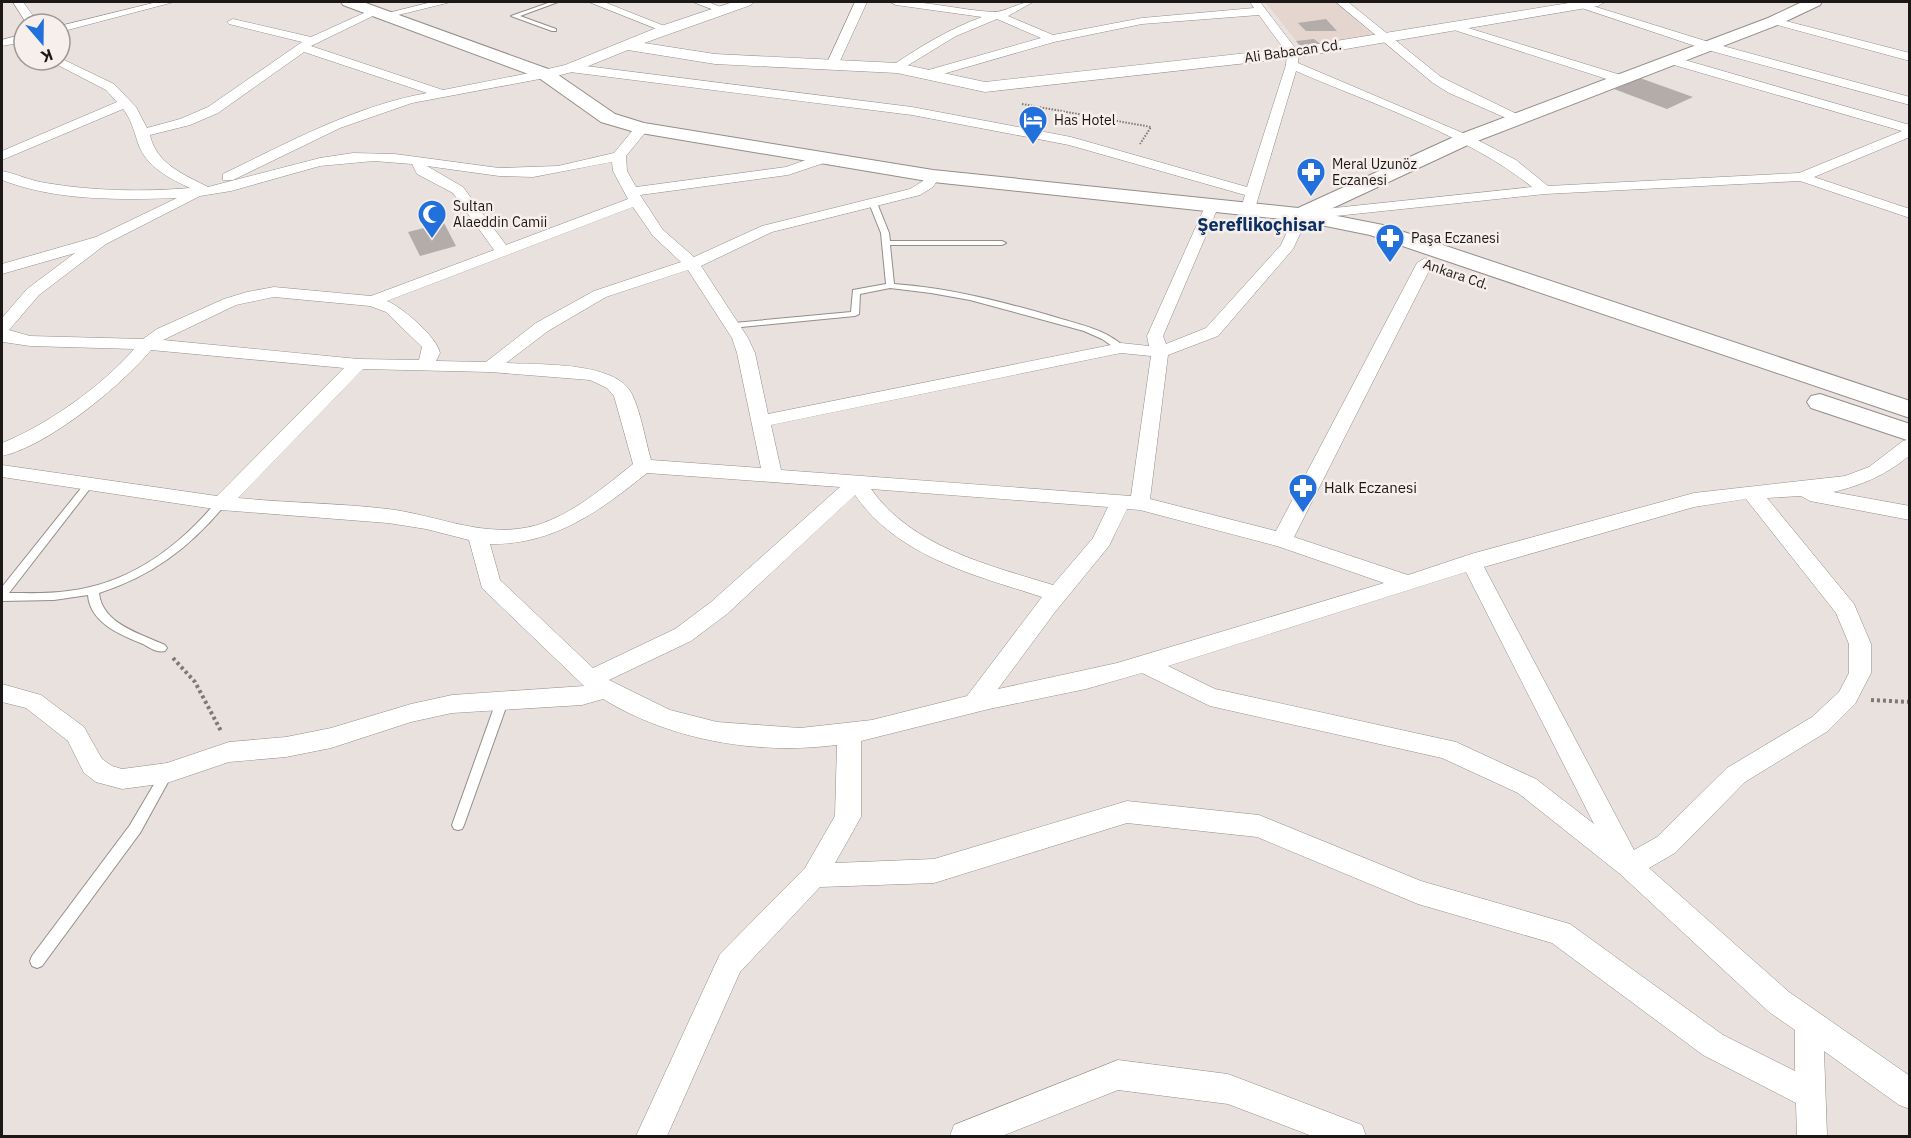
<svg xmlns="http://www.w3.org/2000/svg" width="1911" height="1138" viewBox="0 0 1911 1138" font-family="'IBM Plex Sans',sans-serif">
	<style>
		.built { fill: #e4d5ce }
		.building { fill: #b3aca8 }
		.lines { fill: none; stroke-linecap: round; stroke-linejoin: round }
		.service-casing { stroke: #948d8a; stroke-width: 2 }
		.minor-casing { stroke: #948d8a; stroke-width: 1 }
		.tertiary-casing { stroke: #948d8a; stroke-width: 1 }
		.secondary-casing { stroke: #948d8a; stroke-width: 2 }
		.path-far1 { stroke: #7e7977; stroke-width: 2; stroke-dasharray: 1.5 1.5; stroke-linecap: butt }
		.path { stroke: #7e7977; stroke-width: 4; stroke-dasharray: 3 3; stroke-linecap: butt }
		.service { fill: #fff; fill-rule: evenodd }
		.minor { fill: #fff; fill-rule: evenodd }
		.tertiary { fill: #fff; fill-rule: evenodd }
		.secondary { fill: #fff; fill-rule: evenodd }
		.labels { text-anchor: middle; stroke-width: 5; stroke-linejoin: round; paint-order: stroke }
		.far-street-label { font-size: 14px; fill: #1b1817; stroke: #f6efeb }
		.far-poi-label { font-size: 14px; fill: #1b1817; stroke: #f6efeb; text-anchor: start }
		.poi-label { font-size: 15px; fill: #1b1817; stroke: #f6efeb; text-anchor: start }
		.far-district-label { font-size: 18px; font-weight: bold; fill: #0b3064; stroke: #f6efeb }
	</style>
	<rect width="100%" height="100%" fill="#e9e1de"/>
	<path class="built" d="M1265,2h71l38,34 -73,11z"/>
	<path class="building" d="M1326,19l11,12h-31l-8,-8z
		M1314,39l6,5 -19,3 -5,-6z
		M1640,78l53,19 -26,12 -53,-20z
		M444,223l12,23 -36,10 -12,-24z"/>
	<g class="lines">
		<g class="service-casing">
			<path id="service" d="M551,2h7l-38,14 36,13v2h-4l-41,-15z
				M870,201l7,2 12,30 1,8h112l4,2 -4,2h-112l4,39c56,4 110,18 164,34 23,7 50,12 67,30l-1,2h-6l-16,-11 -18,-8 -114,-31 -39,-7 -41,-5 -30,6 -1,20 -4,2 -124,12v-4l3,-1 117,-11 2,-22 33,-6 -5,-51 -12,-30z
				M89,481l5,3 -2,2 -83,107c19,0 40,1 59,-2 61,-7 111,-44 149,-90h8l1,2 -1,2c-36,43 -73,71 -126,88 3,31 42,41 66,52l2,3 -2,3c-8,2 -15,-3 -22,-7 -22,-9 -53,-21 -55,-49l-34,5 -52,1v-14l84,-105z
				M503,694l4,2 2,3 -45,126 -2,4 -4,1 -4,-1 -2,-4 45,-126 2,-3z
				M167,768l4,1 2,4 -33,60 -98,133 -5,2 -5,-2 -2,-5 2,-5 98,-131 33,-56z"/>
		</g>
		<g class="minor-casing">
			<path id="minor" d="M13,2h10l16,22h-12z
				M157,2h17l-114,30v-6z
				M432,2h19l-65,16 -6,-3z
				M589,2h15l68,27 -10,2z
				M693,2h15l20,8 -6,3z
				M855,2h12l-28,61 -10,3 -2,-3z
				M890,2c35,-2 69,8 103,10 13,0 25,-10 40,-10l-25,14 45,19 89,-17 112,-10 -4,-6h10l39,51 -1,10 172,73 46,24 32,26 251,-13 103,-42 -235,-68v-6l4,-1 239,69v12l-96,40 96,32v9l-110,-37 -255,13 -238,25 -14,30 -75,87 -50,19 -18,144 126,32 141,-268 8,-5 8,5 -139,274 114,38 63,-21 223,-61 151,-17 24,-9 34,-26 7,-2v16c-24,20 -47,30 -77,37l77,14v14l-100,-19 -9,-5 -34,2 87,106 17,40v29l-16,31 -27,27 -83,51 -70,71 -26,15 140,124 121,84v33l-11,-4 -75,-54 3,85h-30l-1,-33 -93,-48 -151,-112 -134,-39 -161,-67 -130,-14 -193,60 -114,4 -80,85 -73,164h-31l84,-182 85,-86 30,-52 2,-71c-79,10 -165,-4 -234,-46l-21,6 -130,8 -41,9 -80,26 -45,9 -57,5 -62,21 -45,6 -26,-7 -12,-9 -16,-32 -42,-33 -24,-6v-18l39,11 43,32 18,32 10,7 10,3 45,-6 62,-21 57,-5 45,-9 80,-24 41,-9 132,-9 -102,-98 -13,-48 -43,-11 -38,-6 -167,-13 -219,-33v-12l215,31 127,-128 -193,-18c-30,36 -103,96 -149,106v-13c45,-18 100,-57 132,-94l-104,-3 -27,-4 -1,-24 25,-29 48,-36 -73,21v-10l94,-27 81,-39c-58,2 -121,3 -175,-18v-9c15,3 29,10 44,12 47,8 97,9 144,5 -21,-10 -44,-21 -52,-45 -4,-12 -7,-24 -15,-34l-121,51v-9l115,-49 -11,-12 -58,-30 12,-2 54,26 22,23 11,21 33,-9 28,-12 94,-65 -73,-18 -2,-2 6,-3 78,18 64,-29 6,3 -2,2 -68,33 132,44 102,-20 6,4 -6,4 -133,25 -72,25 -107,52h-10v-6c66,-32 132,-68 204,-81l-123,-41 -86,61 -28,12 -40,10c6,29 35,40 58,52l112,-29 33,-5 42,1 104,14 59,-2 56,-13 23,-28 5,-1 7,4 -23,28 1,15 9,16 150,-20 34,-12h10v6l-42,14 -148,20 23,35 31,27 68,-31 148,-37 13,-8 5,-8h10l2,3 -7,11 -13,8 -148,37 -71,34 47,72 7,15 13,61 353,-71 28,3 -2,-10 60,-134 5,-1 7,4 -56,131 3,8 40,-16 75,-83 15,-33 236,-25c-66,-53 -158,-82 -236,-116l-40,134 -7,4 -7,-4 3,-10 -176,-50 -157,-30 -342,-43 -6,-4 6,-4 342,43 159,30 176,50 39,-122 1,-12 -28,-38 -117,9 -88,18 -125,36 -4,-1v-6l116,-33 -44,-19 -41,17 -59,36 -6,-4 2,-3c28,-19 56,-36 89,-48l-86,-12zM374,161l38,3 5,10 36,19 41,57 -123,46 -97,-9 -27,5 -23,7 -67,30 -14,10 -113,-3 -21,-6 30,-35 67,-51 94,-48 31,-5 89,-25zM612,162l1,9 15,28 -122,46 -43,-58 -36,-21 72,10 34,1zM633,207l20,29 28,26 -87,29 -58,32 -50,39 -50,-1 4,-8c-3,-16 -38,-46 -53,-52zM688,270l44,68 5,15 24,115 -110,-8c-6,-21 -10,-47 -19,-66 -16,-33 -94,-29 -126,-31l42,-32 58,-34zM274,297l96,9 16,6 36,35 -3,13 -61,-1 -195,-19 73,-35zM1121,353l30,3 -20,140 -350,-26 -10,-45zM363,369l127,3 100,8 17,8 7,8 19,68c-29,23 -60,50 -96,61 -51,15 -99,-10 -149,-16 -50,-6 -100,-6 -150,-11zM647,473l193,14 -129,115 -36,27 -82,39 -93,-88 -10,-36c64,1 110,-33 157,-71zM871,489l237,18 -15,31 -40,47c-65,-20 -141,-38 -182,-96zM855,495c43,62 119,80 187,102l-75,99 -95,24 -72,8 -83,-6 -47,-12 -61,-30 82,-39 36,-27zM1746,499l90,114 13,31v29l-10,19 -27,25 -85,51 -70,69 -23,13 -150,-283 210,-60zM1127,509l13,1 137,36 107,37 -267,80 -119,26 57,-77 54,-66zM1466,572l128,252 -58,-45 -80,-37 -241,-53 -47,-23zM1142,673l68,33 232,52 76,35 102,81 149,138 26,18v41l-72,-36 -153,-111 -149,-43 -162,-66 -132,-14 -193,58 -99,4 26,-46v-76l128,-32 97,-20z
				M1336,2h12l93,75 84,41 -7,4 -5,-1 -64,-28 -16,-10z
				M1564,2h16l132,41 198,54v8l-206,-56z
				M1774,18l136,35v8l-140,-38 -2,-2z
				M1452,23l172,53 2,3 -2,3h-8l-168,-54 -2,-2z
				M24,34v8l-22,4v-6z
				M1118,1060l110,14 134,51 4,11h-54l-84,-32 -110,-14 -116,46h-52l4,-11z"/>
		</g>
		<g class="tertiary-casing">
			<path id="tertiary" d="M733,2h20l-2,3 -107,38 71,11 182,9 88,19 308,-34 282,-46h30l-7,4 -305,52 -308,34 -88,-19 -182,-9 -87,-14 -52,21 -31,8 -8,-5 2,-3 26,-6 96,-39z"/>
		</g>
		<g class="secondary-casing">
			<path id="secondary" d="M341,2h22l188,68 64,44 29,9 289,47 365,38 160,-73 310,-117 34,-16h20l-2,3 -40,19 -308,119 -150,70 61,12 527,176v17l-540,-183 -69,-14 -368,-39 -298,-50 -34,-10 -62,-44 -196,-73z
				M1820,394l90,30v17l-99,-33 -4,-6 4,-6z"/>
		</g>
		<path class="path-far1" d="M1022,104l129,23 -11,17"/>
		<path class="path" d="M173,658l22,24 26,49
			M1871,700l39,2"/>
		<use href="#service" class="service"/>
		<use href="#minor" class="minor"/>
		<use href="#tertiary" class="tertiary"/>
		<use href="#secondary" class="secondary"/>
	</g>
	<defs>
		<g id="hotel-pin" transform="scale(1.5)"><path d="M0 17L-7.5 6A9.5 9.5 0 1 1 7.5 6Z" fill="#2270db" stroke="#f6efeb"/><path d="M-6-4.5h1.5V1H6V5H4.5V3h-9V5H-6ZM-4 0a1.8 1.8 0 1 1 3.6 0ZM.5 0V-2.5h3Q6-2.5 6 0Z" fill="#fff"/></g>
		<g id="pharmacy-pin" transform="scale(1.5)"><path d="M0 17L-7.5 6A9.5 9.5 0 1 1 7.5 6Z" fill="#2270db" stroke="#f6efeb"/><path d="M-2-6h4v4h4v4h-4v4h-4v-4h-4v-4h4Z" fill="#fff"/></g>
		<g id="mosque-pin" transform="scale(1.5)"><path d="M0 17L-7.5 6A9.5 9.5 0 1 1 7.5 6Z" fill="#2270db" stroke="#f6efeb"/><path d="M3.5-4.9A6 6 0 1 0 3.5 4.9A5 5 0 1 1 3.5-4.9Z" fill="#fff"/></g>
	</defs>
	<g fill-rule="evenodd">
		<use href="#hotel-pin" x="1033" y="120"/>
		<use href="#pharmacy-pin" x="1311" y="172"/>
		<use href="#mosque-pin" x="432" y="214"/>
		<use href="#pharmacy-pin" x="1390" y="238"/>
		<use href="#pharmacy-pin" x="1303" y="488"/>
	</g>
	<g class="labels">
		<g class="far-street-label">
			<text transform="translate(1293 51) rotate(-8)" y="5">Ali Babacan Cd.</text>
			<text transform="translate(1456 274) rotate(19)" y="5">Ankara Cd.</text>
		</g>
		<g class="far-poi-label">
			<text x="1054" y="125">Has Hotel</text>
			<text x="1332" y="169">Meral Uzunöz<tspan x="1332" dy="16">Eczanesi</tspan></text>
			<text x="453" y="211">Sultan<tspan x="453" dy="16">Alaeddin Camii</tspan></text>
			<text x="1411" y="243">Paşa Eczanesi</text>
		</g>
		<g class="poi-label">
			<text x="1324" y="493">Halk Eczanesi</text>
		</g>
		<g class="far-district-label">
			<text x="1261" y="231">Şereflikoçhisar</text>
		</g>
	</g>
	<rect width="1911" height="1138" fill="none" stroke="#1b1817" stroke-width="6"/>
	<g transform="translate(42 42) rotate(160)"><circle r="28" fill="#f6efeb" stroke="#9e9996" stroke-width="1.5"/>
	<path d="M0-4.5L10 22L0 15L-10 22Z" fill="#2270db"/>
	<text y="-9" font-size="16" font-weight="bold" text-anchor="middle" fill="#1b1817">K</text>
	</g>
</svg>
